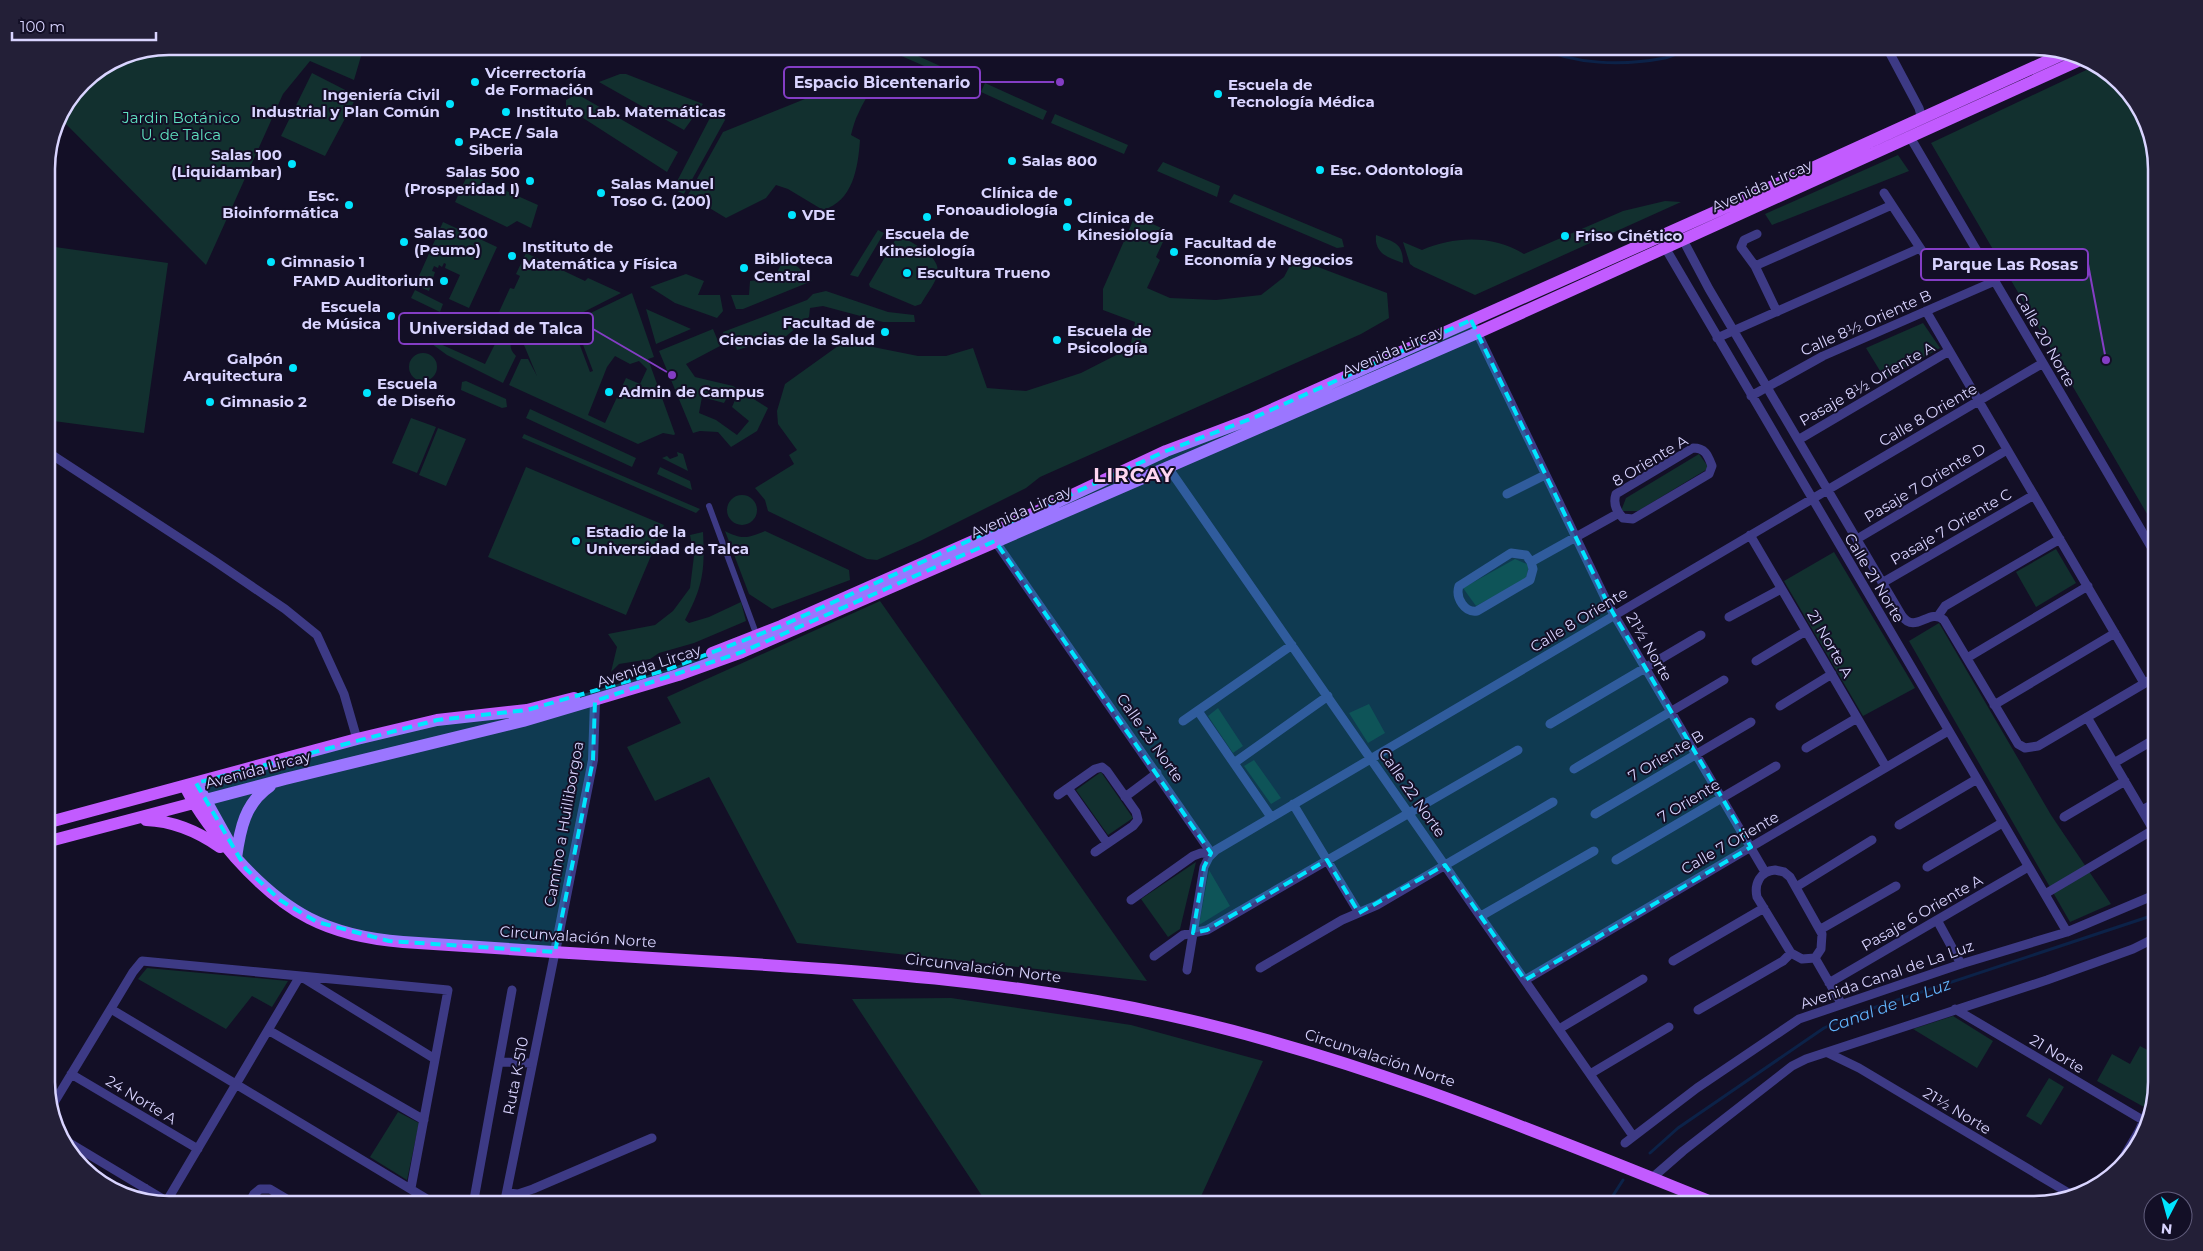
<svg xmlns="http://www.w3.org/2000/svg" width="2203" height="1251" viewBox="0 0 2203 1251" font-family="Montserrat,sans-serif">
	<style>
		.green { fill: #12302f; fill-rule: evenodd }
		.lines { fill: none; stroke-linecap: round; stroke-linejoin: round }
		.stream { stroke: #0c2248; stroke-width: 3 }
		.pedestrian { stroke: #3d3a85; stroke-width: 6 }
		.minor { stroke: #3d3a85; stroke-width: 9 }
		.tertiary { stroke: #3d3a85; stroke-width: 10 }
		.primary { stroke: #c25bff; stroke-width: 12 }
		.marked { fill: #00e5ff; fill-opacity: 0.2; stroke: #00e5ff; stroke-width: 4; stroke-dasharray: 10 6; stroke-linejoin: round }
		.poi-dot { fill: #00e5ff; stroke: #130f26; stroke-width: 2 }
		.labels { text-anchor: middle; stroke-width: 4; stroke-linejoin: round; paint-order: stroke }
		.poi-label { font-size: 15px; font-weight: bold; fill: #d9d4ff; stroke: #130f26; text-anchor: start }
		.park-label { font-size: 15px; fill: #5fe0c0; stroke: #130f26 }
		.street-label { font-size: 15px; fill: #d9d4ff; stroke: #130f26 }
		.water-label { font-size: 16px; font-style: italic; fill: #62b6ff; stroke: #130f26 }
		.district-label { font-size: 20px; font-weight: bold; letter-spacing: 1px; fill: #ffd6f0; stroke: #130f26 }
		.rim { fill: none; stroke: #d9d4ff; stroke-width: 2.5 }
		.leader { fill: none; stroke: #843dc5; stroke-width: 2 }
		.callout-dot { fill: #843dc5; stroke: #130f26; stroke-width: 2 }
		.callout { fill: #130f26; stroke: #843dc5; stroke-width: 2 }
		.callout-label { font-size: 16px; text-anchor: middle; font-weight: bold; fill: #d9d4ff }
	</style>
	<rect width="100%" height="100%" fill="#130f26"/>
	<path class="green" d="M169,46h195l-10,34 -44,-19 -27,33 -77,171 -147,-148 23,-35 40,-26z
		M879,46h17l53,24v7z
		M2097,65l43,42 17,54v370l-226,-388z
		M872,72l4,3c-3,15 -11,23 -17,37 -4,7 -6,15 -8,23l9,5c-2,28 -7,61 -37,70l-35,-21 -12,-4 -10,13 -40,20 -38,-23 35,-63z
		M312,73l45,23 -32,60 -44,-20z
		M620,74h6l77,30 -19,26 -85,-48z
		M985,83l62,28 -4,9 -62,-28z
		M577,94l101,58 -11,20 -101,-65v-7z
		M721,111l4,9 -41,74 -11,-5 40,-77z
		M1055,114l73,31 -4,9 -73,-31z
		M1898,155l11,16 -137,54 -7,-11z
		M1163,162l57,24 -3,11 -60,-26z
		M468,174l70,31 -7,23 -14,-7 -10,6 -52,-25z
		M1234,194l108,45 2,8 -7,1 -108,-46z
		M1665,201l16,1 -206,93 -61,-28 -4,-3 -7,-22 19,8c33,-14 71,-15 102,4l99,-43z
		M1135,216l33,15 -12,26 4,3 -13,28 23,10 46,2 45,-5 23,-18 10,-19 93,35 2,25 -28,16 -321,143 -14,11 -106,53 -43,19 -10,-1 -99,-48 -3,-11 -10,-12 39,-24 -5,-9 8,-5 -19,-26 -1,-13 8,-27 53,-38h30l50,10h28l27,-8 14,40 39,3 55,-18 49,-25 5,-26 -32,-12v-21z
		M443,222l54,25 -28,61 -20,-9 11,-24 -15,-7 1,-4 -2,-1 -2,4 -3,-2 -1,3 -4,-2 -2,5 3,1 -6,19 -14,-6z
		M878,230l6,3 -26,44 -8,-2z
		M1376,235c17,7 27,7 27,28 -14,-5 -29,-9 -27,-28z
		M897,237h5c12,7 41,20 35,39 -3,9 -11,19 -16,28l-6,2 -45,-19 -1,-3z
		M55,247l113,16 -24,170 -98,-13v-106z
		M526,253l59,28 3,-3 33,15 -51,26 20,53 3,-1 -19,-50 58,-28 22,64 -6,2 27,75 -1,1 -11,-2 -25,11 -129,-59 12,-26h7l9,17 -13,-31 36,-21 -23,11 -10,-4c-13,3 -23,14 -11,25l-13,27 -56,-28 -15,-11 -21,-3 -5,4 -5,-3 9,-19 5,3 4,-7 6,3 -5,13 65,29 10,-20 -14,-6 8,-17 5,2 16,-35 4,1 6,-13 -4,-2zM615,356l15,8 9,-3 8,8 -7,15 -14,-6 -21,45 -17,-8 19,-48z
		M784,259l14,8 14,14 -69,28h-7l-5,-14h18l1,-14 24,-3z
		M686,274l18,7 -6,14h22l3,16 -6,7 -42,-15 -25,-16z
		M415,290l28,14 -3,8 -29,-14z
		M826,291l62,21 26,3 1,7h-32l-60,-16 -13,2 -1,9 -25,21 -3,-1 -44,13 -4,-10 -8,3 -2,-11 84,-32 6,-6z
		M646,309l45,20 -35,15z
		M1923,323l17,25 -55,31 -19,-31z
		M713,329l7,17 -34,18 9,13 38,9 35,22 -11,23 -26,16 -13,-15 -18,-1 -7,2 -34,-82zM732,388l7,3 -7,16 17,14 -12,14 -21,-15 -17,-7 3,-16 22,6z
		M409 367a14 14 0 1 1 28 0a14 14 0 1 1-28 0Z
		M466,381l40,18 1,8 -5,1 -41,-18 1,-8z
		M530,409l106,49 -4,9 -106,-49z
		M411,418l25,9 -19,46 -25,-10z
		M438,428l28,11 -20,47 -27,-11z
		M524,434l176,75 -4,4 -174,-75z
		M677,452l6,2 5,17 -26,-13 5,-2 3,3 8,-3z
		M1699,454l10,14 -71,43h-17l5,-13z
		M526,467l138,58 -38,90 -138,-58z
		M660,467l30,14 2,9 -35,-16z
		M727 510a15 15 0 1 1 30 0a15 15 0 1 1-30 0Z
		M725,531c17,9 23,7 40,0l84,39 1,10 -78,29 -23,-15z
		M703,532c2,39 0,54 -18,88l4,3 20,-6 32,-15 5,19 -52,22 -35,10 -9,6 -31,5 -8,8 6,-25 -9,-13 47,-9 18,-14 17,-23 4,-32 -4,-21z
		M2056,549l20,34 -40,24 -20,-35z
		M1834,552l81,136 -52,28 -79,-135z
		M1515,559l14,6 -3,14 -50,27 -13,-18z
		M880,601l267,380 -350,-38 -88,-166 -54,24 -28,-54 54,-24 -14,-26z
		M1939,623l112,192 60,89 -41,18 -161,-281z
		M1369,704l16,29 -17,10 -19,-30z
		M1218,708l25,38 -10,7 -25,-37z
		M1254,760l27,38 -10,6 -27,-38z
		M1101,772l32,46 -25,17 -32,-45z
		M1196,862l-16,67 -12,8 -27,-38z
		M1209,870l21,36 -31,19z
		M147,968l141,13 -16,26 -20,-11 -26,33 -88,-50z
		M951,998l180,27 132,36 -66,144h-209l-136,-206z
		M1953,1016l40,25 -16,27 -64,-39z
		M2140,1046l17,9v27l-13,25 -47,-26 15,-27 18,10z
		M2049,1078l15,9 -23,38 -15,-9z
		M398,1112l21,11 -12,57 -37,-23z"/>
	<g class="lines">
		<path class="stream" d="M1535,46c39,19 88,20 130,12 9,-2 19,-8 29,-12
			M1650,1153l28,-25 146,-100 34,-15 299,-99
			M1607,1205l16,-25"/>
		<path class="pedestrian" d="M709,506l48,130"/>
		<path class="minor" d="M1886,46l33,62 3,11
			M1910,137l247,420
			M1884,193l50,76
			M1757,234l-13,6 -3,7 14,19 22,46
			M1682,238l27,51 193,327c14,19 27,-9 42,4l74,124 7,4 13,-2 119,-70
			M1663,244l404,688
			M1755,266l137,-61
			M1926,311l218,372
			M1475,328l134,278 156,266
			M1717,338l203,-90
			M1751,396l72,-40 172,-75
			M1798,440l151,-89
			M1693,448c13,0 15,8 19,18l-3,8 -76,45 -10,-1c-7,-7 -10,-15 -7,-24z
			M46,451l167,109 72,49 32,26 27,59 13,45
			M1167,466l466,670
			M1507,494l38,-19
			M1750,535l136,232
			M1857,539l150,-89
			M995,541l217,313
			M1531,562l-5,-7 -15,-2 -52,33c-4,12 6,27 18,25l53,-31 3,-11 -2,-7 88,-49
			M1882,583l152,-88
			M1938,616l7,-10 115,-67
			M1729,617l52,-28
			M1967,658l121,-72
			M1756,661l50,-30
			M1994,705l121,-72
			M1780,706l52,-32
			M1198,711l73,106
			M2087,717l70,119
			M1183,721l109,-76
			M1550,724l151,-89
			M1806,748l51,-30
			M1234,763l94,-67
			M2114,763l43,-25
			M1574,769l150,-89
			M1068,788l39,55
			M1058,795l37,-26 7,-2 5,4 29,41 2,8 -5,6 -38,26
			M1125,797l32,-24
			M1293,804l66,109
			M2142,810l15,-8
			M1595,814l156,-92
			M2064,817l61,-36
			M1899,825l78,-46
			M1616,860l160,-94
			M1927,867l75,-44
			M1775,870l9,2 6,5 32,57 -1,15 -6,9 -13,1 -11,-6 -34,-56c-3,-13 3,-26 18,-27z
			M1796,887l76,-47
			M2045,894l108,-64
			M1131,900l62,-44 8,-3 11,1
			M1481,916l113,-65
			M1937,920l24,44
			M1821,929l75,-43
			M1154,956l29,-21 24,-5 311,-180
			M1815,958l26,45
			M1673,961l91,-53
			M1260,968l82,-48 35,-15 176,-103
			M1187,970l17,-103 5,-10 7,-7 827,-487
			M1525,980l423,-249
			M1829,983l199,-116
			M111,1009l326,196
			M1955,1009l191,113
			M1698,1010l85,-49 8,-8
			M1559,1029l84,-50
			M268,1030l156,90
			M1828,1053l31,15 213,127
			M499,1062l33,1
			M71,1074l127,75
			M1590,1074l79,-47
			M52,1106l81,-134 9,-11 306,29 -37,198
			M63,1139l110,66
			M1625,1143l72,-55 102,-69 162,-55 106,-32 90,-38
			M2119,1165l20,-34 13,-30
			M1652,1178l31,-27 109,-85 14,-7 241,-79 86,-31 24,-12
			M507,1193l11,1 15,-5 119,-51
			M140,1197l5,-9
			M165,1204l135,-228 135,83
			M248,1205l6,-11 6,-5h10l27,16
			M473,1205l39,-215
			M504,1205l51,-253"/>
		<path class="tertiary" d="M555,952l38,-192 2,-59"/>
		<path class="primary" d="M712,653l69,-27 208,-92 177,-83 87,-33 500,-223 310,-141
			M196,783l34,61
			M185,786c14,28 30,47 50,71 50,56 92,79 168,85 100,7 199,13 299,19 157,9 310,20 465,54 192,42 370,117 552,190
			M146,820c28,1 51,11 74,27
			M46,823l311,-84 80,-19 90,-10 47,-12
			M46,842l239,-63 238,-58 155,-46 64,-23 735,-319 605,-274
			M236,858c4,-29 9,-55 34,-72"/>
	</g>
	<path class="marked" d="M1471,320l138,286 142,241 -226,133 -80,-115 -86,48 -32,-53 -120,70 -14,3 11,-66 7,-14 -216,-312 -253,111 -147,49 -2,59 -38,192 -166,-11 -72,-19 -37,-22 -34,-31 -50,-86 241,-63 90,-10 139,-40 115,-44 385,-175 87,-33z"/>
	<g class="poi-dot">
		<circle cx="475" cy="82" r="5"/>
		<circle cx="1218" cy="94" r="5"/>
		<circle cx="450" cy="104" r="5"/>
		<circle cx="506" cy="112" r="5"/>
		<circle cx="459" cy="142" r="5"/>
		<circle cx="1012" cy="161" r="5"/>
		<circle cx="292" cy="164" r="5"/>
		<circle cx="1320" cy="170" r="5"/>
		<circle cx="530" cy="181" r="5"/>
		<circle cx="601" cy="193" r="5"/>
		<circle cx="1068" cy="202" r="5"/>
		<circle cx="349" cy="205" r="5"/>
		<circle cx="792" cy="215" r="5"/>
		<circle cx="927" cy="217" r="5"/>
		<circle cx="1067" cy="227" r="5"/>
		<circle cx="1565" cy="236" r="5"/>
		<circle cx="404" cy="242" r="5"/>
		<circle cx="1174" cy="252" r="5"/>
		<circle cx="512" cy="256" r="5"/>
		<circle cx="271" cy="262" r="5"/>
		<circle cx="744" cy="268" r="5"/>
		<circle cx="907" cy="273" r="5"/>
		<circle cx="444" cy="281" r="5"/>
		<circle cx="391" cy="316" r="5"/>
		<circle cx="885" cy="332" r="5"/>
		<circle cx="1057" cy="340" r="5"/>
		<circle cx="293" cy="368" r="5"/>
		<circle cx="609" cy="392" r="5"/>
		<circle cx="367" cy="393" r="5"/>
		<circle cx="210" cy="402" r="5"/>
		<circle cx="576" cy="541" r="5"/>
	</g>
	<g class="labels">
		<g class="poi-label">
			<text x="485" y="78">Vicerrectoría<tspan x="485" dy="17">de Formación</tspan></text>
			<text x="1228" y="90">Escuela de<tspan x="1228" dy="17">Tecnología Médica</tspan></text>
			<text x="440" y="100" text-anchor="end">Ingeniería Civil<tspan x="440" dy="17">Industrial y Plan Común</tspan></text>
			<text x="516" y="117">Instituto Lab. Matemáticas</text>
			<text x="469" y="138">PACE / Sala<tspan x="469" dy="17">Siberia</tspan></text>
			<text x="282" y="160" text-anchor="end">Salas 100<tspan x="282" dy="17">(Liquidambar)</tspan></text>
			<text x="1022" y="166">Salas 800</text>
			<text x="1330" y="175">Esc. Odontología</text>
			<text x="520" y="177" text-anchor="end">Salas 500<tspan x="520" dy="17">(Prosperidad I)</tspan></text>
			<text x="611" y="189">Salas Manuel<tspan x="611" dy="17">Toso G. (200)</tspan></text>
			<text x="1058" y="198" text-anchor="end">Clínica de<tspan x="1058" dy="17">Fonoaudiología</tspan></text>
			<text x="339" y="201" text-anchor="end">Esc.<tspan x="339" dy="17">Bioinformática</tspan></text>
			<text x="802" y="220">VDE</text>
			<text x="1077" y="223">Clínica de<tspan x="1077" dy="17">Kinesiología</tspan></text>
			<text x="414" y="238">Salas 300<tspan x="414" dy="17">(Peumo)</tspan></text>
			<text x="927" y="239" text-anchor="middle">Escuela de<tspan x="927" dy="17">Kinesiología</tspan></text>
			<text x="1575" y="241">Friso Cinético</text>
			<text x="1184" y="248">Facultad de<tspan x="1184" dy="17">Economía y Negocios</tspan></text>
			<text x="522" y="252">Instituto de<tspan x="522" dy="17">Matemática y Física</tspan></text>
			<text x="754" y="264">Biblioteca<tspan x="754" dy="17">Central</tspan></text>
			<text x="281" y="267">Gimnasio 1</text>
			<text x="917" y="278">Escultura Trueno</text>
			<text x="434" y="286" text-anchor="end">FAMD Auditorium</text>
			<text x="381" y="312" text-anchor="end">Escuela<tspan x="381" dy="17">de Música</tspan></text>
			<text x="875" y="328" text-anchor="end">Facultad de<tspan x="875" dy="17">Ciencias de la Salud</tspan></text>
			<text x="1067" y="336">Escuela de<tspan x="1067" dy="17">Psicología</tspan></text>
			<text x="283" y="364" text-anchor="end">Galpón<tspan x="283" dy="17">Arquitectura</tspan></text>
			<text x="377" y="389">Escuela<tspan x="377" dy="17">de Diseño</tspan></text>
			<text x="619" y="397">Admin de Campus</text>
			<text x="220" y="407">Gimnasio 2</text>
			<text x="586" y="537">Estadio de la<tspan x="586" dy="17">Universidad de Talca</tspan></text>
		</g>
		<g class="park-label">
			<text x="181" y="123">Jardin Botánico<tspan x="181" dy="17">U. de Talca</tspan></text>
		</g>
		<g class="street-label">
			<text transform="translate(1762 186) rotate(-24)" y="5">Avenida Lircay</text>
			<text transform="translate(1866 323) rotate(-24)" y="5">Calle 8½ Oriente B</text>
			<text transform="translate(2045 340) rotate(60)" y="5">Calle 20 Norte</text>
			<text transform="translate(1393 351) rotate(-23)" y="5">Avenida Lircay</text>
			<text transform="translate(1867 384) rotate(-30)" y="5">Pasaje 8½ Oriente A</text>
			<text transform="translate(1928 415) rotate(-30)" y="5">Calle 8 Oriente</text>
			<text transform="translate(1650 461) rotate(-31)" y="5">8 Oriente A</text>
			<text transform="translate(1925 483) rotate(-31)" y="5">Pasaje 7 Oriente D</text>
			<text transform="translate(1021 512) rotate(-24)" y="5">Avenida Lircay</text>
			<text transform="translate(1951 527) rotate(-30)" y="5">Pasaje 7 Oriente C</text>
			<text transform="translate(1874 578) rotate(59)" y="5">Calle 21 Norte</text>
			<text transform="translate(1579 620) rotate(-31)" y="5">Calle 8 Oriente</text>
			<text transform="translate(1830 644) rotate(60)" y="5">21 Norte A</text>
			<text transform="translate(1649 647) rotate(60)" y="5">21½ Norte</text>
			<text transform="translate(649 666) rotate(-18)" y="5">Avenida Lircay</text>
			<text transform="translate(1150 738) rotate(55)" y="5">Calle 23 Norte</text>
			<text transform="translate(1666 756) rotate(-31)" y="5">7 Oriente B</text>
			<text transform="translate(258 770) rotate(-15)" y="5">Avenida Lircay</text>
			<text transform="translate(1412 793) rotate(55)" y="5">Calle 22 Norte</text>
			<text transform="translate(1689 801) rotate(-31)" y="5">7 Oriente</text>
			<text transform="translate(564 824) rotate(-80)" y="5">Camino a Huilliborgoa</text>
			<text transform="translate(1730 843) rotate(-30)" y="5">Calle 7 Oriente</text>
			<text transform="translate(1922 913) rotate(-30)" y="5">Pasaje 6 Oriente A</text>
			<text transform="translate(578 937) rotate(4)" y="5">Circunvalación Norte</text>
			<text transform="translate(983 968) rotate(7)" y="5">Circunvalación Norte</text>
			<text transform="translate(1887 975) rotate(-19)" y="5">Avenida Canal de La Luz</text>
			<text transform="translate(2057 1054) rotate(31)" y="5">21 Norte</text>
			<text transform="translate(1380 1058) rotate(18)" y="5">Circunvalación Norte</text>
			<text transform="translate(516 1076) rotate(-79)" y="5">Ruta K-510</text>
			<text transform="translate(141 1100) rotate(31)" y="5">24 Norte A</text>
			<text transform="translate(1957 1111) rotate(31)" y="5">21½ Norte</text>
		</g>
		<g class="water-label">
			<text transform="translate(1889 1005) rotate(-20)" y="6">Canal de La Luz</text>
		</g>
		<g class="district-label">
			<text x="1134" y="482">LIRCAY</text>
		</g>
	</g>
	<path d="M0 0H2203V1251H0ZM169 55H2034A114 114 0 0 1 2148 169V1082A114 114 0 0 1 2034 1196H169A114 114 0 0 1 55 1082V169A114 114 0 0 1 169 55Z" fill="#231f37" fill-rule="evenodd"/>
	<path class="rim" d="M169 55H2034A114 114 0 0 1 2148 169V1082A114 114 0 0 1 2034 1196H169A114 114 0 0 1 55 1082V169A114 114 0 0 1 169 55Z"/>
	<path class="leader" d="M1060 82L980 82M2106 360L2088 264M672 375L593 329"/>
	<g class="callout-dot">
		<circle cx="1060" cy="82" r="5"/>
		<circle cx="2106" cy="360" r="5"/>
		<circle cx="672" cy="375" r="5"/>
	</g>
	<g class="callout">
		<rect x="784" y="67" width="196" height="31" rx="5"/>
		<rect x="1921" y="249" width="167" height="31" rx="5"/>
		<rect x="399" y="313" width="194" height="31" rx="5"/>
	</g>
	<g class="callout-label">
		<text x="882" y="88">Espacio Bicentenario</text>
		<text x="2005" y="270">Parque Las Rosas</text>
		<text x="496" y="334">Universidad de Talca</text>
	</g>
	<g transform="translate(2168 1216) rotate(186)"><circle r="24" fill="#130f26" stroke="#625e7d"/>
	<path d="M0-4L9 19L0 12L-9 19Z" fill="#00e5ff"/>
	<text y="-8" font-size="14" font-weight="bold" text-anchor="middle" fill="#d9d4ff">N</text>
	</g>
	<path d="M12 32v8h144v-8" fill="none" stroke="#d9d4ff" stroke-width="2.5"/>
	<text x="20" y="32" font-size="15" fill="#d9d4ff" stroke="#130f26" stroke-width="4" paint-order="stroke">100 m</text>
</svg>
